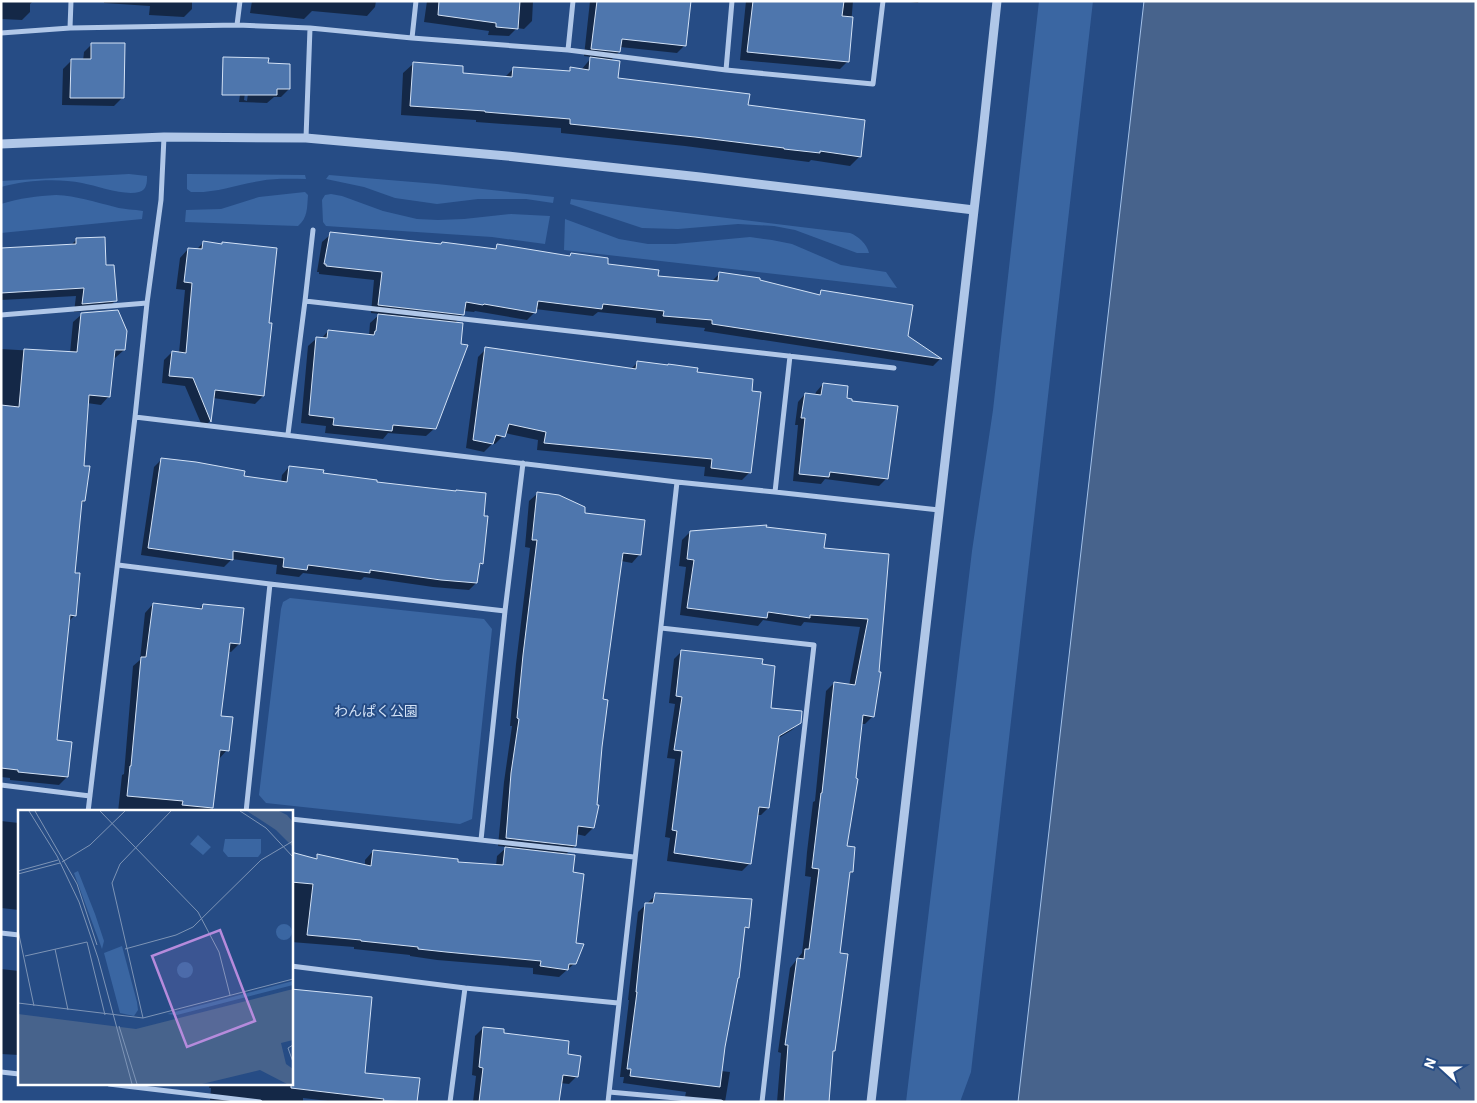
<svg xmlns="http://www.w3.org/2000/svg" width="1477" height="1103" viewBox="0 0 1477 1103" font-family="'IBM Plex Sans','Noto Sans JP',sans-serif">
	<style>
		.green { fill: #3a66a2 }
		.water { fill: #47638c; stroke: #a4c2e9 }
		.shadow { fill: #0007; fill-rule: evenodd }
		.building { fill: #4e76ad; stroke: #d3e2f6 }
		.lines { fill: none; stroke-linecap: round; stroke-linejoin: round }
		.minor { stroke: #b0c7e8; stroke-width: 5 }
		.tertiary { stroke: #b0c7e8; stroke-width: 9 }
		.labels { text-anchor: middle; stroke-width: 4; stroke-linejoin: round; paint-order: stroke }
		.park-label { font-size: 14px; fill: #d3e2f6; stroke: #264c85 }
		.inset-road { fill: none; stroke: #7d94b6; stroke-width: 1 }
		.view { fill: #b68bdc; fill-opacity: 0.15; stroke: #b68bdc; stroke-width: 2.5 }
		.inset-edge { fill: none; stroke: #fff; stroke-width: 2.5 }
	</style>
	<rect width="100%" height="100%" fill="#264c85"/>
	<path class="green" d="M1039,1h54l-122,1071 -11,30h-54l66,-551 21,-141z
		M129,174l18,2c0,6 0,14 -8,16 -15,4 -41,-6 -57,-9 -24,-5 -57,-3 -81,4v-6z
		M187,174l118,1 1,4c-15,0 -31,-1 -46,2 -26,4 -43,12 -69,11l-4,-3z
		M329,175l108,9 117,13 -1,6 -27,-4h-48l-41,5 -42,-6 -31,-11 -38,-8z
		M305,192l3,3c-1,12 0,23 -10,31l-113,-4 1,-12 35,-1 38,-12z
		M331,194l11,2 41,15 34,8 21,1 26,-1 47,-5 39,2 -5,28 -53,-7 -166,-11 -3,-4 -1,-22 3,-5z
		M56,195c21,1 39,7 59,12 10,3 19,2 28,4l-1,8 -141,14v-29c19,-6 36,-8 55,-9z
		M571,199l279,34c8,3 17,11 19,20h-12l-62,-23 -21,-4 -36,-2 -60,5 -36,-1 -72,-24z
		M565,219l54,20 29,5h27l75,-7 22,3 20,4 49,21 45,7 11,16 -333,-38z
		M290,598l194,21 8,10 -20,190 -12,5 -194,-21 -7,-8 22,-186 2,-7z"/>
	<path class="water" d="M1144,1h332v1101h-458z"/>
	<path class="shadow" d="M1,1h32l-3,3v8l-8,8 -21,-1z
		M104,1h88v8l-8,8 -35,-2 1,-9 -46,-3z
		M252,1h124l-1,6 -8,9 -55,-5 -8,8 -54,-6z
		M427,1h106l-1,20 -8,8 -7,-1 -8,8 -21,-1 1,-4 -65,-9z
		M590,1h100l-5,44 -8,8 -57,-6 -1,5 -9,9 6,18 131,27 113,50 -10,10 -39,-6 -2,2 -124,-16 -124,-13v-5l-85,-6v-2l-75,-5 2,-42 10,-9 48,11 43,3 10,-10 54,4 3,-3 10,1 11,-13 -8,-1z
		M746,1h107l-5,60 -8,8 -100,-9z
		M903,1h16l-1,2z
		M92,44l30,54 -8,8 -52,-1 1,-36 8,-8h12l1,-9z
		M251,64l38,1v24l-8,8h-7l-7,6 -28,-1 4,-30zM248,70h3l-4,31 -3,-1z
		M331,234l162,16 4,-4 72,11 2,-3 35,11 51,13 55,3 8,-8 38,7 60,15 4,-3 85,44 33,23 -7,7 -229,-35 1,-3 -49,-5v-5l-58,-6 -5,4 -58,-7v3l-8,8 -52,-9 -1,1 -10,-1 -1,3 -9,10 -19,104 -9,8 -38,-3 -5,6 -58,-6 1,-7 -25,-3 7,-77 9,-8 4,1 7,-8 41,5 1,-13 10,-9 -9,-1 3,-33 -55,-6v-2h-2l5,-30z
		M77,239l28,27 10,35 -8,8 -33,3 2,-16 -75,4v-50l69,-4z
		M203,243l18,2 1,-2 46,81 -5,72 -8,8 -42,-6 -3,23 -7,7 -18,-42 -23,-3 2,-23 8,-8 7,1 6,-63 -9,-1 4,-31 8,-9 8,1z
		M82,314l42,36 -9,8h-2l-4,38 -8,9 -14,-2 -4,64 1,34 -3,3 -8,70 2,41 -7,7 -13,119 12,36 -8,8 -49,-5v-2l-9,-1v-428l69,4 3,-31z
		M486,349l145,20 7,-7 57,12 55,98 -8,8 -38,-4 1,-9 -168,-17 1,-10 -33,-7 -2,3 -8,8h-3l-8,8 -18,-4 12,-91z
		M823,384l22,15 42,79 -8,8 -54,-7 -4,5 -28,-3 5,-56h-3l3,-23 7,-8 10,1 1,-3z
		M162,459l81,18 38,6 1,-8 7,-8 86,16 107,34v46l-4,4 -2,16 -7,7 -36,-3 -69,-10 -3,3 -58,-7 -4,4 -23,-3 1,-9 -45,-6 -8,8 -83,-12 13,-88z
		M537,494l46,20 56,41 -7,8 -11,-2 -20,139 -8,128 -8,8 -9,-2 -1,12 -10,9 7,19 3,89 -16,14 -26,-3v-6l-96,-8 -27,-4v-1l-56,-6v-2l-63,-5v-88l23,6 4,-5 47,11v-6l8,-9 84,12 39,3 1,-10 10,-9 -9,-1 6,-64 8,-56h-2l6,-62 14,-116 -5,-1 4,-46z
		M765,528l58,21 65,6 -15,161 -8,8h-4l-16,123 7,25 -4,3 -10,79 -4,97 -2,2 -4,49h-51l4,-49 -3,-1 12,-84 12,-15 9,-76 -6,-1 2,-24 6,-50 2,-1 11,-110 8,-8 15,3 11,-59 -56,-5 -3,4 -38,-6 -5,6 -78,-11 6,-48 -7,-1 3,-26 8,-8z
		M153,604l45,6 5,-5 36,39 -8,8 -4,-1 -7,66 7,33 -8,9 -2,-1 -7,54h-92l4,-37 2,-1 9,-108 7,-6 5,-47z
		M682,651l79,15 8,43 31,13 -8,8 -15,9 -9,69 -7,7h-5l-6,48 -8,8 -75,-10 3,-23 -5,-1 10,-78 -8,-1 8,-54 -6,-1 5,-44z
		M1,821l18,2v87l-18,-2z
		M656,895l91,32 -4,5 -19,115 -3,24 9,1 -5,30h-41l2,-10 -63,-9 1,-6h-4l9,-77h-1l10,-88z
		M1,969l18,2v84l-18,-1z
		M483,1028l83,27 11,21 -8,8 -9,-1 -2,19h-85l3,-26 -4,-1 3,-39z
		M364,1074l52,28h-80l-33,-4v4h-86l1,-1 -8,-1 1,-12h-2l1,-4h81z"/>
	<path class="building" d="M439,1h81l-2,28 -22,-2v-4l-58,-8z
		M597,1h94l-5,45 -64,-7 -2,13 -29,-3z
		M753,1h91l-2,15 11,1 -4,45 -102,-10z
		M91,43h34l-1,55h-54l1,-39h20z
		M223,57l46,1 -1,5 22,1v25h-13v6h-55z
		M590,57l30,4 -2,17 132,16 -2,11 117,15 -4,37 -41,-6v2l-36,-4v-1l-89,-11 -125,-13v-5l-85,-7v-1l-75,-5 3,-44 50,4v7l49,4 1,-10 57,4v-4l19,3z
		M330,232l111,12 1,-2 54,7 1,-5 73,12 1,-3 37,5v6l51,6 -1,6 60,5 1,-9 41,6v2l60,15 1,-5 92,15 -5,31 34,23 -230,-35v-4l-49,-4 1,-5 -61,-7 -1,5 -64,-8 -2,12 -52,-9 -1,1 -17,-3 -2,13 -86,-10 4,-33 -56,-6v-2h-2z
		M105,237l1,28h8l3,36 -35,3 2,-16 -83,5v-45l75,-4v-6z
		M203,241l19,3v-2l55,6 -8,75h3l-8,73 -49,-6 -4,32 -18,-44 -24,-2 3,-25 14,2 6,-70 -8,-1 4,-34 14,1z
		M118,310l9,21 -2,19h-10l-5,47 -21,-2 -5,71h6l-5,35h-3l-7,72h5l-4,43 -6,-1 -13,125 15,2 -4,35 -50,-5v-2l-17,-2v-363l18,2 5,-58 53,3 4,-39z
		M378,314l85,9 -2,21 7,1 -32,84 -43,-4 -1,6 -59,-6 1,-7 -25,-3 7,-78 11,1 1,-8 46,5 1,-4h1z
		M485,347l151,22 1,-8 31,4v-1l30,4 -1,4 56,7 -1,12 9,1 -10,81 -40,-5 1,-9 -168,-16 2,-11 -37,-8 -4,13 -9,-2 -3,9 -20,-4z
		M823,383l25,3 -1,12 5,1v2l46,5 -10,73 -58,-7 -1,5 -30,-3 6,-56h-4l4,-25 16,2z
		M161,458l35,4 49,9 -1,5 43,6 2,-16 35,4 -1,3 54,7v2l79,9v-1l30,3 -2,23h4l-5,48 -3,-1 -3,20 -36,-3 -71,-10v3l-62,-8 -1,5 -24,-3 1,-9 -51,-7v9l-85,-12z
		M537,492l22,3 26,12v6l60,7 -4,35 -18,-2 -20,146 5,1 -6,47 -5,58h2l-5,23 -16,-2 -2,20 -70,-8 5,-65 8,-54 -2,-1 6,-63 14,-115h-5z
		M767,525l-1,2 60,7 -2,14 65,6 -10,118h2l-7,45 -11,-2 -7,63 2,1 -11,67 8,1 -2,25h-3l-10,81 8,1 -13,97h-2l-4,51h-45l4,-57h-3l12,-87 7,1 1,-10h4l10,-80 -7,-1 9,-75h1l12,-111 21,3 13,-66 -58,-4v3l-42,-6 -1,6 -80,-10 7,-48 -7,-1 3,-28z
		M153,603l49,6 1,-5 41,4 -4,36 -10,-1 -9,73 12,1 -4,34 -9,-1 -7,58 -31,-3 1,-4 -56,-5 3,-30h1l10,-109h5z
		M681,650l82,9 -1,5 13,2 -4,42 31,3 -1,12 -22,13 -10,72 -10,-1 -8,57 -77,-11 3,-22 -5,-1 10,-79 -8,-1 8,-53 -6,-1z
		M505,847l70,8 -2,17 11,2 -8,69 8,1 -8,20h-7l-1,6 -28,-4 1,-5 -95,-9 -28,-3v-2l-57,-6v-1l-54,-5 6,-51 -22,-2v-30l26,7v-5l54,12 2,-16 85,9v3l45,3z
		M655,893l97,6 -3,29 -4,-1 -6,51h-1l-13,69 -5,40 -90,-11 1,-7h-4l10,-77h-1l9,-89h8z
		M291,989l81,8 -7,76 55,5 -3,24 -34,-1 1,-2 -93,-11z
		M483,1027l21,2v4l65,8 -1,13 13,2 -3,21 -15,-2 -4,27h-80l4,-34 -4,-1z"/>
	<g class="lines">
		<path class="minor" d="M237,25l3,-24
			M70,28l1,-27
			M1,33l69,-5 167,-3 73,3 102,10 156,12 158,20 147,14 10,-83
			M412,38l4,-37
			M568,50l5,-49
			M726,70l6,-69
			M306,138l4,-110
			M305,301l8,-71
			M1,315l146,-12
			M135,417l542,65 98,10 164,18
			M288,434l17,-133 589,67
			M775,492l15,-136
			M118,565l152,19 235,27
			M661,628l153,17 -52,457
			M1,785l89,11
			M88,812l47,-395 12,-114 14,-103 3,-63
			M246,812l24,-228
			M291,819l343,38
			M481,840l24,-229 18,-148
			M1,933l18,2
			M291,966l174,22 153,15
			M1,1072l18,2
			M109,1084l151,18
			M609,1092l112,10
			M450,1102l15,-114
			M608,1102l69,-620"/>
		<path class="tertiary" d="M1,144l163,-7 142,1 201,18 193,21 274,33
			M871,1102l111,-961 15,-140"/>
	</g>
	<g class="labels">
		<g class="park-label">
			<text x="376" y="716">わんぱく公園</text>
		</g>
	</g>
	<g transform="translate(18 810)">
		<rect width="275" height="275" fill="#264c85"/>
		<path d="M180,25l13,12 -8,8 -13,-11zM207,29h36v14l-3,4h-30l-5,-6zM60,61l17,43 9,27 -2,8 -28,-76zM258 122a8 8 0 1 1 16 0a8 8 0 1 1-16 0ZM104,136l15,56 1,8 -4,6 -14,-3 -16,-60zM159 160a8 8 0 1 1 16 0a8 8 0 1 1-16 0ZM275,171v4l-116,30 -10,-1z" fill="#3a66a2"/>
		<path d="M229,1h32l8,4 6,7v25l-17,-17zM275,179v51l-12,3 5,21 7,5v15h-6l-27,-14 -58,14h-184v-70l118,15z" fill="#47638c"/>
		<path class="inset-road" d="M11,1l28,45 22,46 19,56 34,126M17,1l42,73 20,61M82,1l98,101 21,40 11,43M222,1l26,17 27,29M44,52l28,-17 35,-34M0,61l40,-11M0,64l42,-11M0,120l16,76M37,139l13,61M107,139l51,-14 17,-8 68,-67 32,-19M7,146l62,-14 18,73M0,193l125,15 150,-39M125,208l-31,-135 8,-19 51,-53M101,216l18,58M275,235l-5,3 5,14"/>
		<path class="view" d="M202,120l35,91 -68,26 -35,-91z"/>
		<rect width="275" height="275" class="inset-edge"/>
	</g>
	<rect width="1477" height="1103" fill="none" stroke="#ffffff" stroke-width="5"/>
	<g transform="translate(1442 1068) rotate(291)" stroke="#264c85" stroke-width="4" paint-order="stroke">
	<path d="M0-4L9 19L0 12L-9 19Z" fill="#ffffff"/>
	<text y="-8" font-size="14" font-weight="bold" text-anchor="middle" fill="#ffffff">N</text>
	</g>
</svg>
